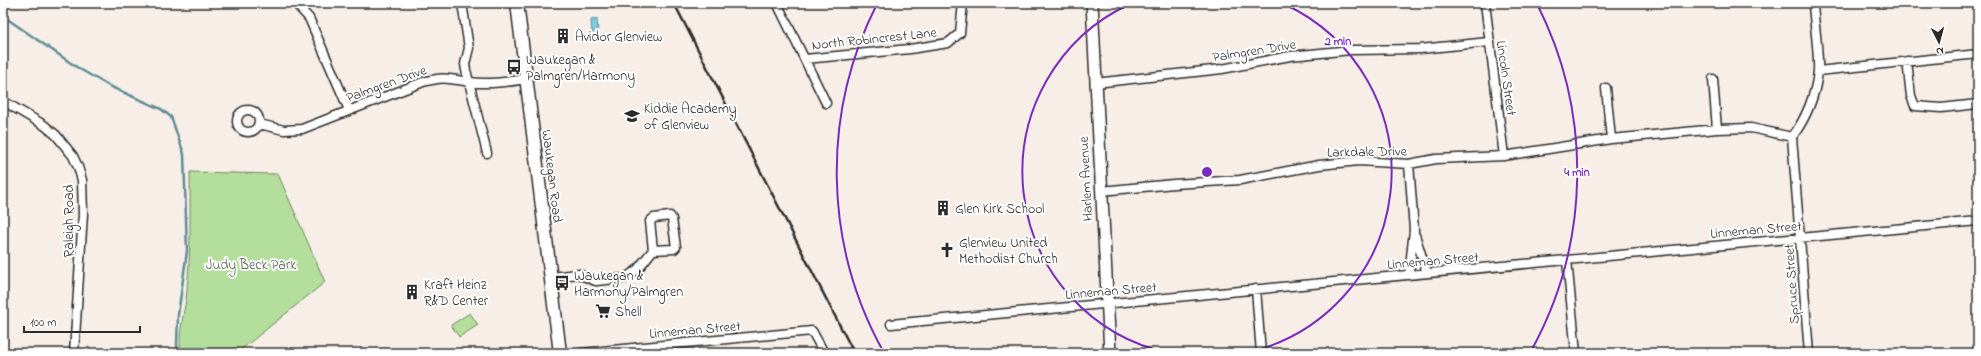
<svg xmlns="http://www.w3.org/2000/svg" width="1981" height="356" viewBox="0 0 1981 356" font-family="'Indie Flower',sans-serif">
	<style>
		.green { fill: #b4de9c; stroke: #708464 }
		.water { fill: #7fcddd; stroke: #5d8c96 }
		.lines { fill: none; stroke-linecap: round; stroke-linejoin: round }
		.stream { stroke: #5d8c96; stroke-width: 2.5 }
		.street-casing { stroke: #2b2b2b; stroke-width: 11 }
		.secondary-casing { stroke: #2b2b2b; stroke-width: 14 }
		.primary-casing { stroke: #2b2b2b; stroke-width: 15 }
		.street { stroke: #fff; stroke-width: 8 }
		.secondary { stroke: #fff; stroke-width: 11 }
		.primary { stroke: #fff; stroke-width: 12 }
		.rail { stroke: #2b2b2b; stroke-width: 2.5 }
		.ring { fill: none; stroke: #7b2cbf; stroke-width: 2 }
		.labels { text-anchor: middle; stroke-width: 4; stroke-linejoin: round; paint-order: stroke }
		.poi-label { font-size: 14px; fill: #2b2b2b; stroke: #fff; text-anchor: start }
		.street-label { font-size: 14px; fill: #2b2b2b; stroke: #fff }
		.park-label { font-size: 14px; fill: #54614d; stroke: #fff }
		.centre { fill: #7b2cbf; stroke: #fff; stroke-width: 2 }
		.ring-label { font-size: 12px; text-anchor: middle; font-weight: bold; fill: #7b2cbf; stroke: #fff; stroke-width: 4; stroke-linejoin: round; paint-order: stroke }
	</style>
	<rect width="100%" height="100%" fill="#f7eee7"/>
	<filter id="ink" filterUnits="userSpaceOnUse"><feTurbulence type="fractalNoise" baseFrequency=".025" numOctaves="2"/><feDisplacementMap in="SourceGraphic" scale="8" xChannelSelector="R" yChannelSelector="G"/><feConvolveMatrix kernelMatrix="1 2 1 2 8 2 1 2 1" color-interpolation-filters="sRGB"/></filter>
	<g filter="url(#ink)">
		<path class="green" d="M190,172l88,2 47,108 -88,71h-56c-4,-21 5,-43 6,-64 4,-39 3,-78 3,-117z
			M470,313l8,12 -19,12 -8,-12z"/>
		<path class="water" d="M597,19l1,13 -6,1 -1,-13z"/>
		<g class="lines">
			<path class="stream" d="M3,16l75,52 31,18 52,23 10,8 13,37 3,97 -9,64 -1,30 1,8"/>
			<g class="street-casing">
				<path id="street" d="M295,3l14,15 40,92
					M462,3l7,45 -4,16 1,6 21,83
					M777,3l49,100
					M1485,3l19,153
					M805,59l105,-10 38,-6 12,-10 3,-30
					M1907,61l4,35 4,10 26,2 37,-4
					M1818,71l160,-17
					M1713,79l4,50
					M1095,83l127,-14 68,-13 61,-6 69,-1 69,-7
					M1606,88l5,51
					M3,101l41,24 12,10 17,21 5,11 4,13 1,34 -9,139
					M237 121a11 11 0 1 1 22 0a11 11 0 1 1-22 0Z
					M259,124l25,6 18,-1 121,-47c23,-6 25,-3 47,0 17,3 38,0 56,-3
					M1101,191l73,-7 66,-4 79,-15 40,-4 50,3 27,-5 68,-3 107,-17 106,-10 34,-1 41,9
					M1415,235l12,38
					M1567,260l9,93
					M1409,275l5,-45 -5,-66
					M551,277l27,-3 18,7 29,-3 12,-8 16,-20 21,-1 2,-2 -4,-28 -2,-3 -16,2 -4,3 3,29
					M1256,289l5,64
					M891,324l1087,-103
					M581,353l231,-22 12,22
					M1809,353l-17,-216c14,-18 24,-43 26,-66 1,-22 -4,-46 -5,-68"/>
			</g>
			<g class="secondary-casing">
				<path id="secondary" d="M1092,3l18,350"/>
			</g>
			<g class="primary-casing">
				<path id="primary" d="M517,3l43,350"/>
			</g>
			<use href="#street" class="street"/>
			<use href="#secondary" class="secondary"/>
			<use href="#primary" class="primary"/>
			<path class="rail" d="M674,3l180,350"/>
		</g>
	</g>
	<g class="ring">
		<path d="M1169 353A185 185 0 0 1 1130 4M1284 4A185 185 0 0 1 1245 353"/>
		<path d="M883 351A370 370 0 0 1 877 4M1537 4A370 370 0 0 1 1531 351"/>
	</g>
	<defs>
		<g id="building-bare" transform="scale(1.2)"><path d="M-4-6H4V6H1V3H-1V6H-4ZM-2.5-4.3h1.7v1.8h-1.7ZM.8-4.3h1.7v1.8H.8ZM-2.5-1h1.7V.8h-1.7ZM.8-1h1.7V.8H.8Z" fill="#2b2b2b" stroke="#fff" stroke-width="2.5" paint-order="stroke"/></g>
		<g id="bus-bare" transform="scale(1.2)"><path d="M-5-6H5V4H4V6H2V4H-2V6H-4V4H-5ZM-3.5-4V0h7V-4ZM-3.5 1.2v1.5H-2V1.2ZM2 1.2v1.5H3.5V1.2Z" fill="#2b2b2b" stroke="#fff" stroke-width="2.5" paint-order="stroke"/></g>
		<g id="school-bare" transform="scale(1.2)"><path d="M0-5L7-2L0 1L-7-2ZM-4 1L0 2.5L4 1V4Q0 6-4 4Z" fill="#2b2b2b" stroke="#fff" stroke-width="2.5" paint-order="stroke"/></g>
		<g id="church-bare" transform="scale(1.2)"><path d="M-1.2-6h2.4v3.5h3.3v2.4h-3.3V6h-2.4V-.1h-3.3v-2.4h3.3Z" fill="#2b2b2b" stroke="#fff" stroke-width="2.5" paint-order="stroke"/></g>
		<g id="supermarket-bare" transform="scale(1.2)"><path d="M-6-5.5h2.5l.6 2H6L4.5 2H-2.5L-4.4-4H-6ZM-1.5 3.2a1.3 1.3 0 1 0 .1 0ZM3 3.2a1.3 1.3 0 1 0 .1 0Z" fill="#2b2b2b" stroke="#fff" stroke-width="2.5" paint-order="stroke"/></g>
	</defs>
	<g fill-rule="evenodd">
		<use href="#building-bare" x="563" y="36"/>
		<use href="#bus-bare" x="514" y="67"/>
		<use href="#school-bare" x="632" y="116"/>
		<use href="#building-bare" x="943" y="208"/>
		<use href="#church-bare" x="947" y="250"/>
		<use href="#bus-bare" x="562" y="283"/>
		<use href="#building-bare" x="412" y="292"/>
		<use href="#supermarket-bare" x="603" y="311"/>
	</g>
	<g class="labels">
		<g class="poi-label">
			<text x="575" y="41">Avidor Glenview</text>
			<text x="526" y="64">Waukegan &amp;<tspan x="526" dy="16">Palmgren/Harmony</tspan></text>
			<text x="644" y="113">Kiddie Academy<tspan x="644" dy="16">of Glenview</tspan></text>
			<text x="955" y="213">Glen Kirk School</text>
			<text x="959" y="247">Glenview United<tspan x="959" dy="16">Methodist Church</tspan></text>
			<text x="574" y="280">Waukegan &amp;<tspan x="574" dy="16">Harmony/Palmgren</tspan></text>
			<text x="424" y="289">Kraft Heinz<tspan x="424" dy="16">R&amp;D Center</tspan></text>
			<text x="615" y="316">Shell</text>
		</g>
		<g class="street-label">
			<text transform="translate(874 38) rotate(-6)" y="5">North Robincrest Lane</text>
			<text transform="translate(1254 50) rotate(-9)" y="5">Palmgren Drive</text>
			<text transform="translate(1507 78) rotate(82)" y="5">Lincoln Street</text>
			<text transform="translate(386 83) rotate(-20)" y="5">Palmgren Drive</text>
			<text transform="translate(1367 151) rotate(-1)" y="5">Larkdale Drive</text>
			<text transform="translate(553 176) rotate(83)" y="5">Waukegan Road</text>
			<text transform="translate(1085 179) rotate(-93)" y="5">Harlem Avenue</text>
			<text transform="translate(68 221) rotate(-90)" y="5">Raleigh Road</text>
			<text transform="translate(1756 229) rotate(-5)" y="5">Linneman Street</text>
			<text transform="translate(1433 260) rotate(-5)" y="5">Linneman Street</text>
			<text transform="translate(1791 284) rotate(-94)" y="5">Spruce Street</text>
			<text transform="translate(1111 290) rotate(-5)" y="5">Linneman Street</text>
			<text transform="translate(695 329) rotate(-5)" y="5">Linneman Street</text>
		</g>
		<g class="park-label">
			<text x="251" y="269">Judy Beck Park</text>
		</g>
	</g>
	<circle cx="1207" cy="172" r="6" class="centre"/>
	<g class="ring-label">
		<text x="1338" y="45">2 min</text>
		<text x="1577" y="176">4 min</text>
	</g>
	<rect width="1981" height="356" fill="none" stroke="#fff" stroke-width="16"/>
	<rect x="8" y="8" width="1965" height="340" fill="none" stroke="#2b2b2b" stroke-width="1.5" filter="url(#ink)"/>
	<g transform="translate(1939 42) rotate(174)" stroke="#ffffff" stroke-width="3" paint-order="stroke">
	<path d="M0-3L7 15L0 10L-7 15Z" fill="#2b2b2b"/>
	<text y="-6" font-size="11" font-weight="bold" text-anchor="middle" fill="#2b2b2b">N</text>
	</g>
	<path d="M24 326v6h116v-6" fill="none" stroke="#2b2b2b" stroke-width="2"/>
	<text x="30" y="326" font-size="12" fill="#2b2b2b" stroke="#ffffff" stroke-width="3" paint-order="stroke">100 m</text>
</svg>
